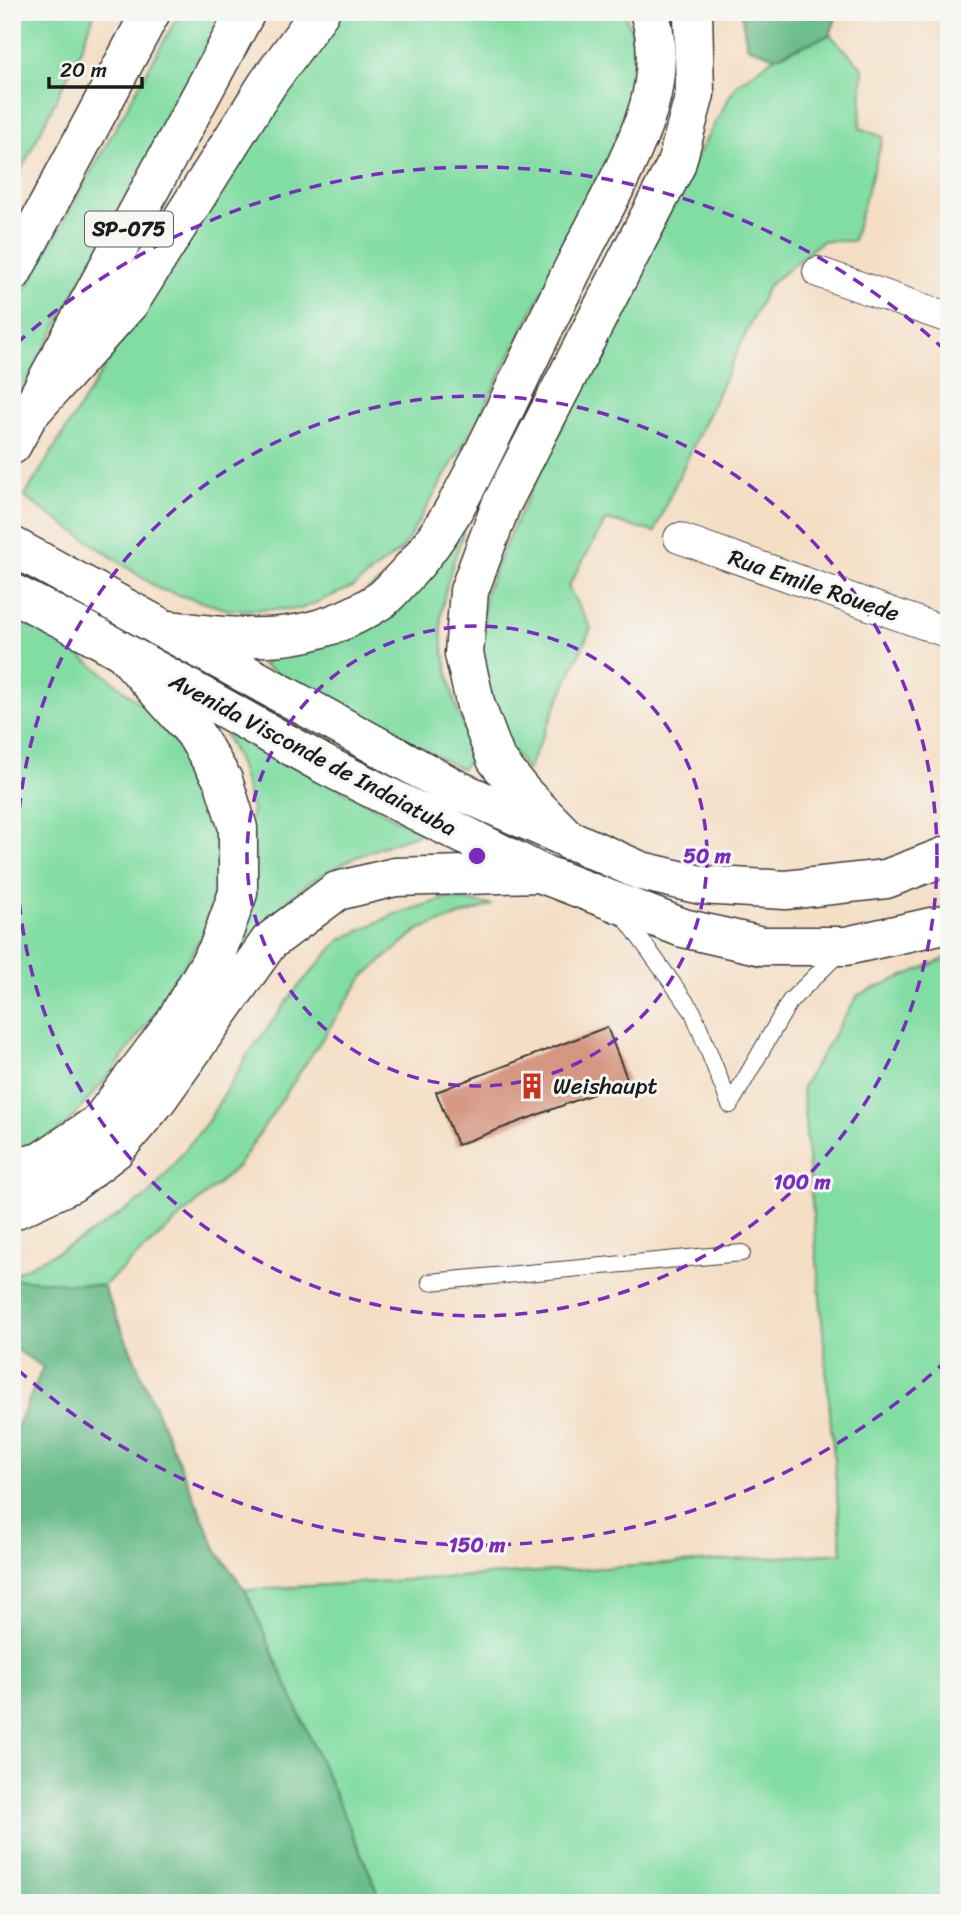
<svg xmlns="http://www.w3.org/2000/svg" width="961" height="1915" viewBox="0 0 961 1915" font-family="Sriracha,sans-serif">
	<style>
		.green { fill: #82dda3; stroke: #4f7c60; stroke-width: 2 }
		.forest { fill: #69bc89; stroke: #426c52; stroke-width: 2 }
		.building { fill: #d59781 }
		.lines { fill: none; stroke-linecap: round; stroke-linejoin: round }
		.service-casing { stroke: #3c3935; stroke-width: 18 }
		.minor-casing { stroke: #3c3935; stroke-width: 32 }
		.primary-casing { stroke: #3c3935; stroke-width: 41 }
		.motorway-casing { stroke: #3c3935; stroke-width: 41 }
		.service { stroke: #fff; stroke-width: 16 }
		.minor { stroke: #fff; stroke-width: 30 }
		.primary { stroke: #fff; stroke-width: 38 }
		.motorway { stroke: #fff; stroke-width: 38 }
		.ring { fill: none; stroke: #7b2cbf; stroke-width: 3.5; stroke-dasharray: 12 9 }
		.labels { text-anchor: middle; stroke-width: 6; stroke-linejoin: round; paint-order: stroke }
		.shield { fill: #f6f6f2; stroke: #5d5d5c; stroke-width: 2 }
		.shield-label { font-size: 21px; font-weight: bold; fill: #1c1c1c }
		.street-label { font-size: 23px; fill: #1c1c1c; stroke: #f6f6f2 }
		.poi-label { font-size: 23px; fill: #1c1c1c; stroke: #f6f6f2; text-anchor: start }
		.centre { fill: #7b2cbf; stroke: #f6f6f2; stroke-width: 3.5 }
		.ring-label { font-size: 21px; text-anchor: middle; font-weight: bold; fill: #7b2cbf; stroke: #f6f6f2; stroke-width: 6; stroke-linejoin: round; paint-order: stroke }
	</style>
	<rect width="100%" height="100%" fill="#f6f6f2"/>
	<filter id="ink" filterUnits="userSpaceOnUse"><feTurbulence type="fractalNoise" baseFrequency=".0143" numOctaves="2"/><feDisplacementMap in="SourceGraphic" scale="14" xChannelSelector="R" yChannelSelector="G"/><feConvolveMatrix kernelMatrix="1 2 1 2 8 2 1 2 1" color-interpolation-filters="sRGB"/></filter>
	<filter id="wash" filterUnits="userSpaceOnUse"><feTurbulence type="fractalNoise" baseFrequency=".00686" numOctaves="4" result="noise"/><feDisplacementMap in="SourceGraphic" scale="28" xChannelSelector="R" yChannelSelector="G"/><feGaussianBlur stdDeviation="1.57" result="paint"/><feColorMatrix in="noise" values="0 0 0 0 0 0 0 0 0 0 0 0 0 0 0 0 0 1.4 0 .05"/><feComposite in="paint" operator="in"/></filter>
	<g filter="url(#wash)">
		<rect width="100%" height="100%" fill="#f4dec4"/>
		<path class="green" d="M12,12h83l-15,39 -68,138z
			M180,12h46l-214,397v-95z
			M336,12h288l8,19 3,45 -9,50 -148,293 -75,129 -50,39 -52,22 -72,1 -70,-21 -135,-92 220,-354z
			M830,35l33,33 -3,60 23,9 -30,104h-31l-54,45 -101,216 -12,30 -49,-12 -38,67 23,41 -64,143 -26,-38 -11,-37 -8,-58 3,-44 23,-56 48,-99 140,-281 40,-73 39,-28z
			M454,529l9,4c-9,27 -19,55 -22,84 -2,22 8,62 14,85 5,19 15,36 18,56l-12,11 -199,-104z
			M12,618l44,21 49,35 50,43 32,41 28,57 6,47 -18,72 -36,62 -55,76 -46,53 -54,37z
			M220,723l202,110c-38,12 -92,31 -122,57 -33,28 -58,65 -85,98l37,-178 -12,-44z
			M447,898l45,7 -74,25 -55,47 -125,189 -135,120 -91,-7v-4l70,-36 68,-45 58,-73 39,-65 51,-69 42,-47 53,-25z
			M949,957v946h-566l-138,-313 597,-37 -40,-466 56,-92z"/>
		<path class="forest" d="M741,12h97l-8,23 -55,22 -28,-11z
			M12,1279l91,7 114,265 28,39 138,313h-371v-464l31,-72 -31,-20z"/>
		<g id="blocks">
			<path class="building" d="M607,1027l21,54 -171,64 -21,-53z"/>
		</g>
	</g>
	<g filter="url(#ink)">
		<use href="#blocks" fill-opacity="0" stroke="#3c3935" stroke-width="2"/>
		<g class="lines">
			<g class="service-casing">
				<path id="service" d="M622,913l71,99 37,93
					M730,1105l60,-104 50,-49
					M430,1282l312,-29"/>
			</g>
			<g class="minor-casing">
				<path id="minor" d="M818,272l131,46
					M679,538l270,95"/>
			</g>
			<g class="primary-casing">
				<path id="primary" d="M12,546l444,243 185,82 60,14 85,5 100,-11 63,-24
					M12,593l72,37 241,135 215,108 143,55 79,18h84l103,-23"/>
			</g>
			<g class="motorway-casing">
				<path id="motorway" d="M12,273l139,-261
					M29,414l101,-112 138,-219 52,-71
					M12,445l234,-433
					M162,629c83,10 144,20 219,-29 8,-6 15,-15 22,-22 46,-47 72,-109 101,-167 22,-46 44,-92 67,-138 27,-55 60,-108 78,-167 8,-29 10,-66 0,-94
					M570,841l-48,-49 -26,-33 -20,-53 -12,-52 5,-63 32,-86 175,-340 19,-71 -2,-82
					M12,1169l28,-7 59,-39 74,-98 45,-76 20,-56v-65l-15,-48 -29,-48 -70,-79
					M12,1211l60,-28 43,-33 42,-50 112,-158 68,-51 58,-14 145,-4"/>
			</g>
			<use href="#service" class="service"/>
			<use href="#minor" class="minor"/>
			<use href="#primary" class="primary"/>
			<use href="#motorway" class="motorway"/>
		</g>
	</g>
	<g class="ring">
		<circle cx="477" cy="856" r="230"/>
		<circle cx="477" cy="856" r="460"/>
		<path d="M947 1360A689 689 0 0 1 16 1368M16 344A689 689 0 0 1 947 352"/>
	</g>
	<defs>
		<g id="building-bare" transform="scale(2.1)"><path d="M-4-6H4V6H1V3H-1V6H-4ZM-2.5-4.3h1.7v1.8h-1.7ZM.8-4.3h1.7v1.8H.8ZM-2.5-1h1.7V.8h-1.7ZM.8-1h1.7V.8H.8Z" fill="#c8321e" stroke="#f6f6f2" stroke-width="2.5" paint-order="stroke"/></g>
	</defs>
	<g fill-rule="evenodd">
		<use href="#building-bare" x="532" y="1086"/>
	</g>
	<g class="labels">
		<rect class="shield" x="85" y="211.5" width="88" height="35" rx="5"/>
		<g class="shield-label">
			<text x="129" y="236">SP-075</text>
		</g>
		<g class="street-label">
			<text transform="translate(814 585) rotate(19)" y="8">Rua Emile Rouede</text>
			<text transform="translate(313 754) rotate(28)" y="8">Avenida Visconde de Indaiatuba</text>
		</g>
		<g class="poi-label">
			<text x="553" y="1094">Weishaupt</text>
		</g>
	</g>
	<circle cx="477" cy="856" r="10" class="centre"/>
	<g class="ring-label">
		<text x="707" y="863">50 m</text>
		<text x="802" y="1189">100 m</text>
		<text x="477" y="1552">150 m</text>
	</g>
	<rect width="961" height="1915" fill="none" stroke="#f6f6f2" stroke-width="42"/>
	<path d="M49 77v10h93v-10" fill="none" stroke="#1c1c1c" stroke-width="3.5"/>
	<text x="60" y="77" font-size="21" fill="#1c1c1c" stroke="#f6f6f2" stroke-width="5" paint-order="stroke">20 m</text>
</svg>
